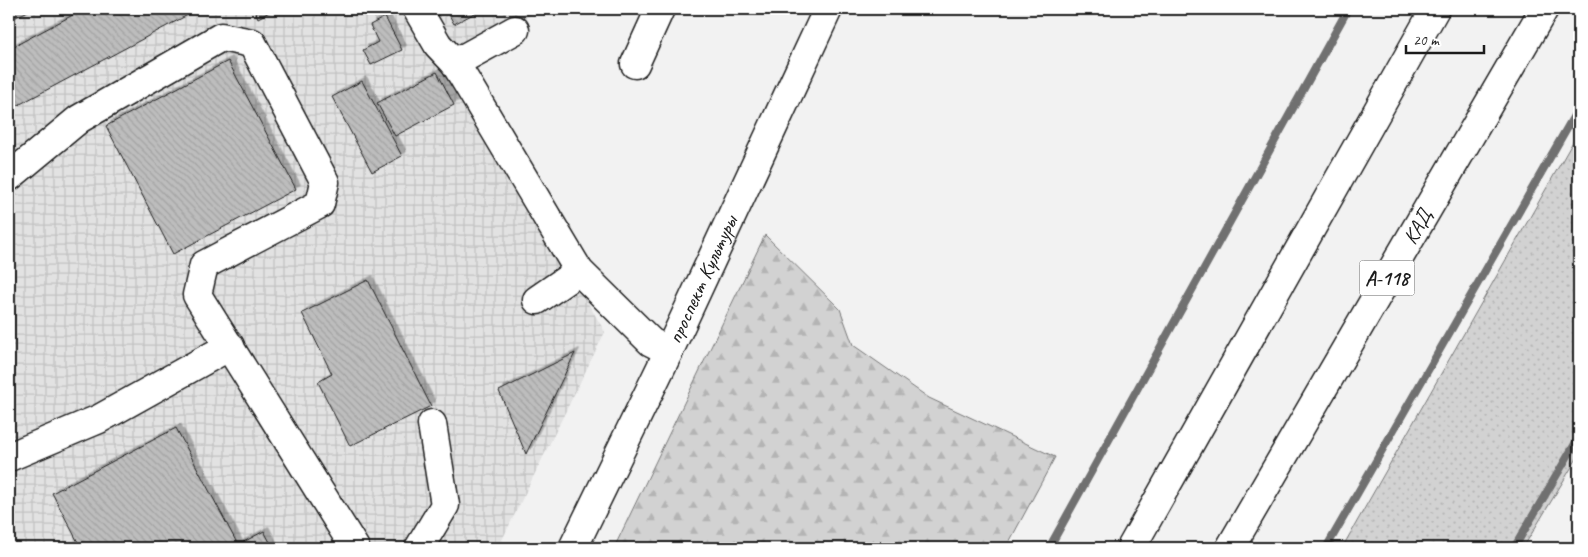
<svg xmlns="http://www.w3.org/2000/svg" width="1588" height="557" viewBox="0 0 1588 557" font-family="Caveat,sans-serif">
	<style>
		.industrial { fill: url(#industrial-grid) }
		.grass { fill: url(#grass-dots); stroke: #777 }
		.forest { fill: url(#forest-firs); stroke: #777 }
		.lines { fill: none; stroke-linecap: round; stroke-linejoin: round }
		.stream { stroke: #707070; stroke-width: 8 }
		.building { fill: url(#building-back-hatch); stroke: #1c1c1c; filter: url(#shadow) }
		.minor-casing { stroke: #1c1c1c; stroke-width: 31 }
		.highway-casing { stroke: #1c1c1c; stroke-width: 31 }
		.minor { stroke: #fff; stroke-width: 28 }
		.highway { stroke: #fff; stroke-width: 28 }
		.labels { text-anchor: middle; stroke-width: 4; stroke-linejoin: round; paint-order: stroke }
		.shield { fill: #fff; stroke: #606060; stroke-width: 1 }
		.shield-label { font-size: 20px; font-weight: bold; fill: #1c1c1c }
		.street-label { font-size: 21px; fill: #1c1c1c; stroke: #fff }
	</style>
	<defs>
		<pattern id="industrial-grid" width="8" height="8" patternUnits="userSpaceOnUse" patternTransform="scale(1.25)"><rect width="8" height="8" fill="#e2e2e2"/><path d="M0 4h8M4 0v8" fill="none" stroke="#c1c1c1"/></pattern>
		<pattern id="grass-dots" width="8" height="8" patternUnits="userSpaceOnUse" patternTransform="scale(1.25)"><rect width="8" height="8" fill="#d2d2d2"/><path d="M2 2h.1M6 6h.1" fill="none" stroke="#b4b4b4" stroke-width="1.8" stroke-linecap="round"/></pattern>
		<pattern id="forest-firs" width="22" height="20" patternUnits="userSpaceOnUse" patternTransform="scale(1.25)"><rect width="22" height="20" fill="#d2d2d2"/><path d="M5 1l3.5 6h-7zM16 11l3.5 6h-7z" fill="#b4b4b4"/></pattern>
		<pattern id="building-back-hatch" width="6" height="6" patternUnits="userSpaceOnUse" patternTransform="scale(1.25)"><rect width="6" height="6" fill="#bdbdbd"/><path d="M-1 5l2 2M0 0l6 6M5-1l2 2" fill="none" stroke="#a2a2a2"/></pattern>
		<filter id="shadow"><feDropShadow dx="4.5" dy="-4.5" stdDeviation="0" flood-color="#0004"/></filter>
	</defs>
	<rect width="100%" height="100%" fill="#f2f2f2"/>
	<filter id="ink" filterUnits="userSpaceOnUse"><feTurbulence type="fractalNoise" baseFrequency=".02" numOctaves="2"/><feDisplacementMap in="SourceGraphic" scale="10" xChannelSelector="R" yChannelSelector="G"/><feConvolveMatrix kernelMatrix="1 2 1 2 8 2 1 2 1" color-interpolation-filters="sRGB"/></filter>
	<g filter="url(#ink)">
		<path class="industrial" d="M9,9h532l-95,52 159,271 -107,216h-489z"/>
		<path class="grass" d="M1579,131v324l-56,93h-181z"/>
		<path class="forest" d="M765,235l75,74 13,36 76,53 126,59 -49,91h-392z"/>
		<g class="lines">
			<path class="stream" d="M1049,548l299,-539
				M1326,548l253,-441
				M1514,548l65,-111"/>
		</g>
		<path class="building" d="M9,9h23l-22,11z
			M84,9h115l-190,101v-61z
			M254,9h21l-17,9z
			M446,9h37l-29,15z
			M385,17l17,33 -31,15 -8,-15 15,-8 -8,-17z
			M228,61l68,128 -123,65 -67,-128z
			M437,72l17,33 -59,31 -18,-33z
			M362,81l40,75 -30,16 -40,-75z
			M368,280l63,126 -81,40 -32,-64 14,-8 -30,-61z
			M575,353l-49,101 -27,-63z
			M176,428l62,117 26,-14 9,17h-192l-29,-55z"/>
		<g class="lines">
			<g class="minor-casing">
				<g id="minor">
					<path d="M417,9l21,36 17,18 124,208 72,71 18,9"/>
					<path d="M455,63l60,-33"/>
					<path d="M635,64l25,-55"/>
					<path d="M9,177l70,-58 142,-82 31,6 73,139 -5,22 -116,61 -7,30 158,253"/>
					<path d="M537,300l42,-29"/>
					<path d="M9,457l90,-38 131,-73"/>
					<path d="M419,548l26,-43 -13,-81"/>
					<path id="s1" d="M573,548l96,-197 159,-342"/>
				</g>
			</g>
			<g class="highway-casing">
				<g id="highway">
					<path d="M1131,548l304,-539"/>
					<path id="s2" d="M1230,548l314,-539"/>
				</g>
			</g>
			<use href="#minor" class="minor"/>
			<use href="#highway" class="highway"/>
		</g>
	</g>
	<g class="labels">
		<rect class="shield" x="1359.5" y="260.5" width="55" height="35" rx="4"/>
		<g class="shield-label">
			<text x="1387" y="285">А-118</text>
		</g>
		<g class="street-label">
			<text dy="7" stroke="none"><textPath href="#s2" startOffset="372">КАД</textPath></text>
			<text dy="7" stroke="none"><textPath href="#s1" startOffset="298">проспект Культуры</textPath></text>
		</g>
	</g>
	<rect width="1588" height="557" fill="none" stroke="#fff" stroke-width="30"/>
	<rect x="15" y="15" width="1558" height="527" fill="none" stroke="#1c1c1c" stroke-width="2" filter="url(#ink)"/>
	<path d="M1406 45v8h78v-8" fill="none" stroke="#1c1c1c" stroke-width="2.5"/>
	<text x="1413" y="45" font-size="15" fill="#1c1c1c" stroke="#ffffff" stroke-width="4" paint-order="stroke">20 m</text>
</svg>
